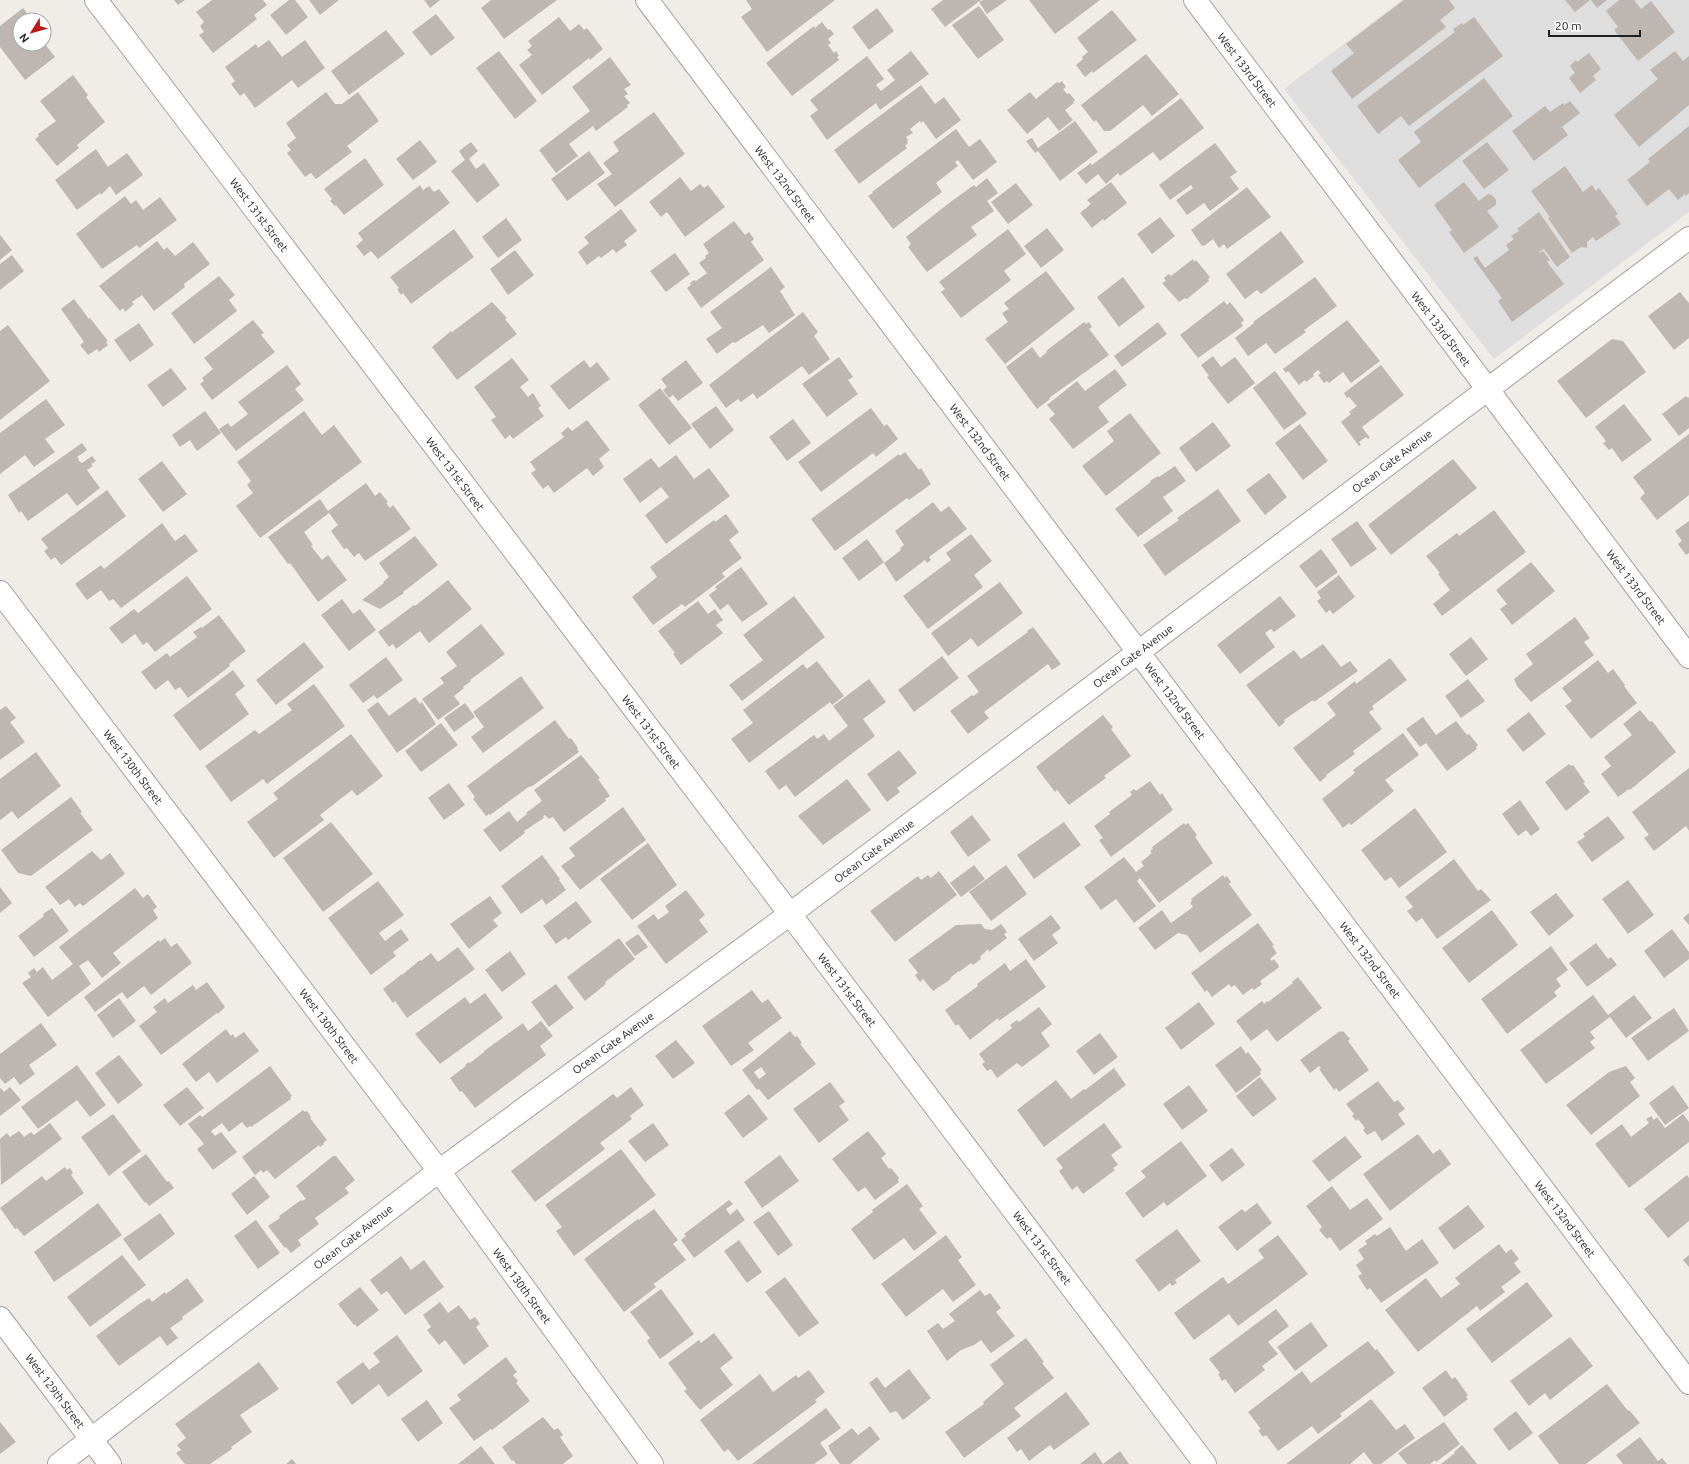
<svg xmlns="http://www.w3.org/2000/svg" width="1689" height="1464" viewBox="0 0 1689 1464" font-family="Ubuntu,sans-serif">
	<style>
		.residential { fill: #dedede }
		.building { fill: #bdb6b1; fill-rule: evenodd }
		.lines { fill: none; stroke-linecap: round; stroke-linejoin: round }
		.minor-casing { stroke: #a1a1a1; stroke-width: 24 }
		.minor { stroke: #fff; stroke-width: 22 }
		.labels { text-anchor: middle; stroke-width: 3.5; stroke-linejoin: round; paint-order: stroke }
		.street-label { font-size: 11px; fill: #202020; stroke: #fff }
	</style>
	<rect width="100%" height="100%" fill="#f0ede8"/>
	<path class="residential" d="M1402,0h287v212l-195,147 -210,-270z"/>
	<path class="building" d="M174,0h11l-7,5z
		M212,0h51l4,5 -13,10 3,4 -44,34 -14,-18 5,-3 -4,-6 4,-4 -8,-10z
		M289,0h6l13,17 -22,18 -16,-20z
		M309,0h30l-19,15z
		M424,0h16l-10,8z
		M491,0h66l-53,39 -23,-31z
		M746,0h89l-68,52 -26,-35 11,-8z
		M943,0h38l-36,27 -14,-18z
		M983,0h24l-20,14 -8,-12z
		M1029,0h71l-45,34z
		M1404,0h45l6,8 -15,12 6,7 -94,72 -21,-28 23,-18 -8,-9z
		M1565,0h25l-15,12z
		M1591,0h16l-10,8z
		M1619,0h15l7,9 10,-8 24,31 -37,29 -24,-31 4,-3 -12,-16z
		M979,6l25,34 -26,19 -26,-34z
		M23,8l9,12h-12v24h25l10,13 -30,23 -25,-33v-21z
		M877,8l17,23 -25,19 -17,-23z
		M1112,10l25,30 -44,33 -1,-2 -7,6 -9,-12 7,-6 -1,-2 6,-5 -11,-14z
		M436,14l19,24 -24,18 -19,-24z
		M559,17l11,14 9,-7 5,6 3,-2 16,21 -13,11 -1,-2 -47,37 -23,-30 13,-10 -5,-5 5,-4 -4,-5z
		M1474,17l29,39 -94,70 -8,-10 -23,18 -21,-28 98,-74 -2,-3 9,-6 1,2z
		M822,22l6,8 2,-1 4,5 -6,5 3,4 -3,2 6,8 2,-2 3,5 -2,1 2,3 -47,36 -26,-33 48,-37 1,2z
		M386,30l19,24 -56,41 -18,-24z
		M269,40l13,17 23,-17 20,28 -27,20 -6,-8 -37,28 -11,-15 -4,3 -9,-12 4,-3 -10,-14 31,-23 2,4z
		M499,51l38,50 -22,18 -39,-51z
		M911,51l18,23 -49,36 -4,-7 -49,37 -17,-24 8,-6 -8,-10 57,-44 17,23 -8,6 5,6 14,-11 -8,-10z
		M1675,51l8,10 6,-5v49l-50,42 -25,-32 44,-36 -8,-9z
		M1589,53l12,16 -8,7 3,4 -16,13 -11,-15 6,-5 -5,-7 6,-6 1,2z
		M1146,54l33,40 -27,22 -9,-11 -33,26h-6l-8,-11 -2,2 -13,-17z
		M610,57l21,28 -7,4 4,5 -4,2 6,7 -3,2 1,2 -32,24 -3,-5 -24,18 9,12 -22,17 -17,-23 51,-39 -18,-24z
		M73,75l15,20 -2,2 19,25 -28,23 2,3 -22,18 -22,-27 4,-3 -1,-2 18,-13 -16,-20z
		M1484,78l29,38 -94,72 -21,-28 23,-18 -7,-10z
		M1062,81l4,6 -3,2 4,5 2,-1 6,7 -2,2 1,1 -9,7 8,10 -14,11 -11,-14 -21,17 -20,-24 23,-18 6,7 21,-17 2,1z
		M921,85l14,19 9,-7 17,23 -25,19 -13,-18 -2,2 -1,-2 -10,8 3,4 -7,4 2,3 -1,1 1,2 -3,3 2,2 -48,36 -25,-34z
		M326,92l9,12h7l16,-12 21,29 -32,25 5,6 -36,27 -5,-6 -6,4 -18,-24 4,-3 -4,-5 9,-7 -10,-15z
		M1181,98l23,30 -44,33 -7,-9 -33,24 -2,-3 -12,11 -8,-10 -12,10 -9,-11 14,-10 1,2z
		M1570,101l10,12 -18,14 6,8 -34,26 -22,-30 33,-25 5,6 13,-9 1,2z
		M654,112l31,42 -70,53 -18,-23 15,-10 -9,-11 16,-12 -6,-9z
		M1075,121l23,31 -38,29 -22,-30 -3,2 -9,-12 6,-3 6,10z
		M1689,126v67l-3,3 -1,-2 -7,6 -9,-11 -22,17 -20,-26 23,-18 -2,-3z
		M956,129l13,18 11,-8 17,23 -24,18 -15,-20 -3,2 3,4 -22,17 6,9 -49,37 -25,-33 5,-3 -1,-1z
		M420,140l17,22 -24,18 -17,-21z
		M471,142l7,9 -9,8 7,10 8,-6 16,22 -23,18 -26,-32 14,-11 -6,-9z
		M1487,142l22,28 -25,19 -22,-28z
		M1215,143l22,29 -7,5 9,12 -29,22 -6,-8 -17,12 -11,-15 17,-12 -2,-3 -21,15 -11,-15z
		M96,149l12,18 19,-14 16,22 -27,20 -6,-9 -9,9 -1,-2 -23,17 -22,-30z
		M589,151l16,22 -38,28 -16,-22z
		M365,158l19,27 -40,30 -8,-10 -1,1 -5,-5 2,-2 -8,-10z
		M1565,166l18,26 9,-7 4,6 3,-3 19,26 -3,2 6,8 -25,17 -3,-4 -6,5v6l-6,-1 -9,6 -24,-35 2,-1 -19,-26z
		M680,177l11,14 9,-7 4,4 4,-3 17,22 -40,30 -18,-25 -6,5 -12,-15z
		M987,178l11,15 -11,8 7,10 -23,16 6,8 -50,37 -19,-25 3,-3 -5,-7 43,-34 25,-18 2,2z
		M1111,182l16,21 -23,18 -1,-2 -11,9 -12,-15 11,-9 -4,-4z
		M1464,182l15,19 9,-7 4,1 4,5v5l-9,6 12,16 -35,26 -15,-21 3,-2 -18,-25z
		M1016,183l17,22 -25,19 -17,-22z
		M420,185l3,5 6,-4 5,6 5,-3 11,14 -72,56 -7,-8 -7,5 -8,-10 7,-6 -5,-7z
		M1247,187l24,30 -44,32 -3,-5 -5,4 -6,-9 -9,7 -1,-1 -1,1 -11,-16z
		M125,196l6,8 5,-4 7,10 17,-13 17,23 -38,28 -2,-3 -35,24 -26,-35z
		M621,209l16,22 -13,10 3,4 -11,8 -3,-4 -12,9 -2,-2 -12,9 -9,-13 11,-9 -5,-6z
		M1539,212l31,45 -13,10 -13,-18 -5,3 1,1 3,-2 7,9 -3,2 17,22 -52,38 -14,-21 4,-3 -29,-40 4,-2 8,12 24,-18 -3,-5 8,-6 -3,-3 8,-5 -2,-2z
		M1160,217l15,19 -23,18 -15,-20z
		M506,218l16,22 -24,18 -16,-21z
		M734,221l11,14 4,-3 5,7 -3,3 13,18 -63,48 -14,-20 4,-3 -1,-2 4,-3 2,1 11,-8 -8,-10 7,-5 -1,-2 4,-3 -6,-9z
		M1047,228l17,22 -23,18 -17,-22z
		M454,229l20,28 -63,47 -8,-11 -2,2 -4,-6 2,-1 -9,-11z
		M1008,229l18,25 -22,17 7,9 -50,38 -20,-26 4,-3 -6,-7z
		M1281,231l23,31 -43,32 -4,-4 -12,9 -19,-25z
		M0,235l12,15 -12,10z
		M157,241l7,9 3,-3 8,9 18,-14 17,22 -26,20 1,3 -31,24 -12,-16 -10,7 2,2 -9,8 -2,-4 -3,3 -21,-25z
		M515,250l19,25 -26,20 -18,-26z
		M675,253l15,21 -24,18 -16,-21z
		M12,255l12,16 -24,19v-26z
		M1193,259l1,3 2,-2 14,17 -2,2 1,2 -22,18 -2,-1 -6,4 -17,-19 4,-2 -2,-3 5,-4 2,2z
		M771,267l13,19 1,1 -5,4 15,24 -26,18 -6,-8 -28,18 -2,-1 -16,12 -11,-15 16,-11 -12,-16z
		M1046,271l29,38 -70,55 -20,-25 23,-17 -6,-9 7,-4 -5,-6z
		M219,276l16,19 -6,5 8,11 -43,33 -23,-31z
		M1123,277l22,30 -26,20 -22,-30z
		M1315,277l22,29 -33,24 2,2 -31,22 -9,-11 -18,13 -13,-18 19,-15 -1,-1z
		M1680,292l9,11v35l-15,12 -26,-34z
		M74,299l15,20 1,-1 18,23 -2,1 2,3 -9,7 -2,-3 -9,6 -8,-10 4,-3 -23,-33z
		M1224,301l3,4 3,-3 14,18 -3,3 2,3 -45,32 -18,-23z
		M492,302l15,16 -2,1 12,15 -60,46 -25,-33 19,-16 1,1z
		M803,312l15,20 -4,4 16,23 -21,16 -7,-9 -45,33 -4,-6 -12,9 -3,-3 -12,9 -17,-23z
		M253,320l11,13 -3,2 14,17 -63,48 -12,-16 4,-3 -2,-3 11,-9 -9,-11z
		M1347,320l33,41 -29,22 -8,-11 -14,11 -2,-2 -3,2 -6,-8 3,-2 -3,-3 -5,4 1,2 -8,6 -1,-2 -6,5 -11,-14 -2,2 -3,-4z
		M1084,322l2,2 3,-2 3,5 -3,2 20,26 -60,43 1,1 -13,10 -31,-42 26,-20 8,11 7,-6 -1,-1z
		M1158,322l9,12 -45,33 -8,-11z
		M139,323l15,22 -24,17 -16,-22z
		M8,325l42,56 -50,39v-89z
		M1612,339l11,2 23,31 -60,46 -29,-37z
		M1213,356l8,11 14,-10 20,26 -27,21 -21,-27 2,-1 -8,-11z
		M839,357l14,20 -5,3 10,14 -31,23 -25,-33z
		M512,358l17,22 -9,7 8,10 5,-4 8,13 -3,2 6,8 -31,23 -3,-4 -5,4 -14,-19 5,-3 -22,-30z
		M584,360l6,8 7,-6 13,17 -41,31 -19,-24z
		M686,360l17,23 -25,18 -5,-6 -4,3 -6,-8 4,-3 -6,-8z
		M287,365l14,19 -6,5 9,11 -68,51 -17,-22 9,-6 3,4 17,-13 -10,-12z
		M1381,365l23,30 -42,32 8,11 -2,1 -2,-2 -7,5 2,3 -2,1 -18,-24 10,-8 -2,-2 8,-6 -8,-9 -2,1 -3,-5z
		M171,368l16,21 -24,18 -16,-22z
		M1115,369l12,16 -29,22 11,15 -36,27 -24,-30 6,-5 -8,-9 30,-24 8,10z
		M1275,371l32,43 -23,16 -31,-42z
		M660,388l32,40 -23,17 -31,-40z
		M1686,396l2,2 1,-1v31l-10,8 -17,-22z
		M46,399l19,26 -20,14 10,13 -21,15 -9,-12 -25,19v-41z
		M1624,404l28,36 -30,22 -10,-14 -3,2 -6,-7 3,-2 -11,-14z
		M716,406l18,24 -24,19 -19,-25z
		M871,408l13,18 3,-2 11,15 -22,18 -3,-4 -52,39 -23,-30z
		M205,411l16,22 -24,18 -7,-11 -10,7 -8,-12z
		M304,411l18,24 12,-10 28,37 -102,76 -24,-32 17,-13 -6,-8 4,-4 -14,-19z
		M1130,413l31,40 -55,43 -24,-30 32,-25 -7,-10z
		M793,419l18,24 -24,18 -18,-24z
		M587,420l23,30 -11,9 5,8 -11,9 -6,-8 -33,25 -6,-8 -5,4 -12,-16 5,-3 -6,-8 34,-25 -3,-4 7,-6 4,4z
		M1213,422l18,24 -35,26 -17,-24z
		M1300,424l28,37 -25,19 -28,-37z
		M1689,434v61l-32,25 -17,-22 5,-5 -12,-16z
		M82,443l5,7 -10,7 2,2 -1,1 4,3 10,-7 4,5 -5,3 2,2 -6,4 13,18 -23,18 -10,-13 -39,28 -7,-10 -2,2 -11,-18z
		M905,452l14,18 2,-2 10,16 -22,16 -2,-2 -72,53 -24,-32 88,-65 1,2z
		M676,455l18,24 15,-11 21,28 -64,48 -21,-29 24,-18 -8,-10 -21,16 -17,-24 28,-21 8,10z
		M1453,459l24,29 -86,67 -23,-30z
		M162,461l25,33 -24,18 -25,-33z
		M1175,466l11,15 -23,16 10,14 -35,26 -23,-28 36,-27 -1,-1 8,-5 1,1z
		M1269,473l18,24 -22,18 -19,-25z
		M366,483l9,13 5,-4 8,10 -2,1 4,5 3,-3 18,24 -46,32 -6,-8 -5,4 -7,-9 -3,1 -13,-18 7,-6 -9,-12 -25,19 9,13 -2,1 11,14 6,-5 19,25 -29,22 -28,-39 -2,1 -20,-27 52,-38 8,12z
		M1218,489l23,32 -76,55 -22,-31 36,-25 -2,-2z
		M107,490l19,26 -65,49 -6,-8 -4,3 -7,-9 4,-3 -7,-9z
		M933,502l8,10 8,-6 18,23 -38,28 2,3 -4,3 -2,-3 -29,22 -12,-19 17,-13 -1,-2 4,-3 -9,-14z
		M1494,510l32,42 -84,64 -9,-12 17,-14 -12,-16 2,-1 -14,-17 31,-23 2,3z
		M726,514l13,18 -10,8 13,18 -20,15 3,4 -40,30 -3,-3 -29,21 -21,-28 25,-20 -7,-10 64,-47 1,2z
		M1357,521l20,28 -26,18 -20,-28z
		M1689,521v32l-3,2 -8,-11 4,-3 -7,-10z
		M162,523l13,18 10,-7 13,17 -77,57 -8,-9 -4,2 -8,-11 -14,10 -12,-16 26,-19 3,4z
		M971,534l21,27 -18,14 9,12 -55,42 -25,-33 48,-36 -5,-7z
		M415,536l23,29 -35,27 1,1 -24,16 -18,-9 22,-17 -1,-1 6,-5 -10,-14z
		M867,539l17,23 -25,19 -17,-23z
		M1321,549l17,23 -22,16 -17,-22z
		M1531,562l24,29 -43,34 -12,-16 7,-5 -11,-14z
		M741,567l27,37 -26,18 -14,-18 -8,6 -11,-15 8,-6 -2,-2z
		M1339,575l16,22 -22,17 -3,-4 -4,3 -9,-12 4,-3 -4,-6z
		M187,576l25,33 -57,43 -8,-10 -4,3 -8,-11 -13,10 -13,-16 25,-19 4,4z
		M448,580l24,29 -43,34 -9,-12 -24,18 -3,-5 -4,3 -11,-15 36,-27 1,1z
		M1000,582l23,31 -45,34 -7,-9 -23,18 -17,-23z
		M794,596l31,41 -83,64 -13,-16 34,-25 -20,-25z
		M1280,596l16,20 -22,16 -3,-3 -6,4 10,14 -35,27 -23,-29z
		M342,599l11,15 7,-5 16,21 -27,21 -28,-36z
		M698,601l10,13 7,-5 8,11 -7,5 7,8 -42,32 -8,-11 2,-1 -17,-22z
		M219,615l27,36 -17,13 1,2 -42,32 -8,-11 -5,3 -7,-10 -13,10 -14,-18 26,-19 3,4 27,-20 -4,-5 8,-5 1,1z
		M1575,617l15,21 -6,4 10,13 -63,47 -14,-16 -3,-7 19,-15 -7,-10z
		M481,624l24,30 -35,26 1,1 -8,6 1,1 -10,8 6,8 -22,16 -16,-21 22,-16 -4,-5 17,-12 -11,-14z
		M1033,627l28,37 -9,6 -4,-6 -64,48 5,6 -21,16 -18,-23 22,-16 1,1 6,-4 -12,-16 61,-44 -1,-1z
		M1471,637l17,22 -22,17 -17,-22z
		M304,642l20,25 -48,38 -20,-25z
		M1323,644l18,23 9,-6 8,10 -44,31 -1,-2 -29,20 1,2 -6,5 -33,-42 48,-35 7,9z
		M942,656l17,22 -45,34 -16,-22z
		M386,657l17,23 -26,19 -3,-4 -11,8 -14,-18z
		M1390,658l17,22 -35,26 2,3 -5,3 13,17 -29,22 2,3 -29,21 1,1 -7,6 -27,-34 43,-33 -9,-12 28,-22 1,3z
		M1598,660l10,13 5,-4 12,16 -1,1 13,17 -46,36 -26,-33 7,-5 -10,-13z
		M817,661l27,35 -12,9 -2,-3 -81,61 -18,-24 22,-16 -10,-13 60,-46 4,5z
		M233,670l12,16 -10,8 14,20 -49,37 -27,-36z
		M521,676l23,32 -61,45 -12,-16 13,-10 -11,-15z
		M869,679l17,23 -23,17 12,17 -80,61 -9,-12 -7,5 -14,-19 49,-36 3,4 7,-5 5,7 19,-15 -15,-20z
		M1468,679l17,22 -24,17 -16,-22z
		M314,684l31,42 -78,58 -4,-5 -32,23 -26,-36 50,-36 4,4 33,-24 -5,-6z
		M415,697l5,7 2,-2 14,22 -39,29 -30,-43 11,-8 11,14z
		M465,703l10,14 -21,15 -10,-14z
		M6,706l10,12 -6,4 15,20 -25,18v-50z
		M1640,710l10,12 2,-1 24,31 -46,38 -1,-1 -11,8 -17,-23 10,-8 -7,-9 28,-22 -9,-11z
		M1529,712l17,22 -23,18 -17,-22z
		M1103,715l10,12 -2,2 20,27 -27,20 2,2 -37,27 -12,-15 -2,2 -19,-25z
		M1423,717l13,18 20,-14 11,14 2,-1 9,11 -2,2 1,2 -30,22 -21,-28 -6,4 -14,-18z
		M555,720l14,19 2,-1 7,10 -1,1 2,3 -48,35 -1,-1 -40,29 -1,-1 -3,2 -13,-17 2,-2 -8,-11z
		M441,723l17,22 -37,27 -16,-21z
		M1403,733l16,22 -34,25 9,11 -43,34 -2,-2 -6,5 -21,-29 33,-26 -2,-3z
		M351,734l32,42 -26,20 -5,-6 -32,25 4,5 -50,38 -27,-36 31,-23 -5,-6z
		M899,750l18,23 -20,15 3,4 -13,10 -20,-28z
		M36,752l25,34 -43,33 -6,-8 -12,9v-41z
		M581,755l19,23 -2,1 12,17 -5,3 1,2 -42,31 -11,-15 -4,2 -4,-4 -2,1 1,2 -20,13 1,2 -25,19 -17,-22 26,-19 8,11 10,-8 -1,-1 16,-12 -8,-11z
		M1569,764l2,2 2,-1 12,17 -2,1 7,9 -24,19 -21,-29z
		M1689,768v63l-3,-5 -32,25 -10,-13 5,-3 -17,-23z
		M847,779l24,31 -48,35 -25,-29z
		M1150,781l10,14 2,-2 11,17 -62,47 -12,-17 4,-2 -9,-12 16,-12 -1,-2 23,-17 -2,-3 4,-3 2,2z
		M449,783l16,22 -21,15 -16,-22z
		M71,797l11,15 -2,1 13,17 -62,46 -13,-3 -17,-23z
		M1520,800l20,29 -9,7 -5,-6 -8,6 -16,-22z
		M623,807l23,33 -66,50 -19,-24 14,-10 -6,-8z
		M1415,808l32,44 -48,36 -8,-11 -6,4 -24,-31z
		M972,815l19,25 -23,17 -18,-25z
		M1608,816l17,22 -33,24 -15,-20 8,-5 -2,-3z
		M331,822l42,52 -50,38 -40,-54z
		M1064,822l17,23 -47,34 -17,-24z
		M1184,823l1,2 3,-2 9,12 -2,2 18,26 -54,40 -19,-25 -3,3 19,25 -22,17 -18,-24 -15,11 -17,-23 40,-30 12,15 8,-6 -3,-4 11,-9 -2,-2 3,-2 -1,-2z
		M648,843l29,42 -45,35 -32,-41z
		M92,851l9,9 9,-7 15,21 -42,32 -3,-3 -5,4 -6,-8 -9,6 -15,-18z
		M542,855l18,24 -1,1 7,10 -20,15 -4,-6 -21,15 -20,-28z
		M1454,859l24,32 3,-2 10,11 -54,39 -15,-21 -6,4 -9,-11 6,-4 -8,-10z
		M974,865l11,14 -24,18 -11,-14z
		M1006,865l21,29 -36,27 -22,-29z
		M939,871l18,24 -62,47 -25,-31 48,-35 3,4 7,-5 3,3z
		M1223,875l2,3 2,-2 4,6 -2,2 23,31 -52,38 -13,-18 -9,-2 -23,17 -17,-22 24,-18 9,13 22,-16 -3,-4 2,-2 -1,-2z
		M1628,880l26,35 -26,19 -26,-35z
		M378,881l26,34 -25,18 6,8 16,-12 8,11 -16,12 3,4 -25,19 -43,-57z
		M0,887l12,16 -12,10z
		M135,888l8,10 5,-4 9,13 -4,3 5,8 -45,35 8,10 -19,15 -14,-18 -9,6 12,18 -43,33 -26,-34 9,-6 -3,-4 6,-5 3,4 6,-5 9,13 21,-16 -14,-17z
		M686,890l19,25 -6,5 9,12 -42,32 -29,-38 17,-12 4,6 11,-8 -4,-6z
		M1556,893l18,23 -25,20 -19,-24z
		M490,896l12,17 -9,7 5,6 -29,23 -19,-25z
		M576,901l16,21 -24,18 -2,-3 -10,7 -13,-18z
		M52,908l17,23 -35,26 -16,-21 26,-20 -1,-2z
		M1492,910l26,35 -49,38 -27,-35z
		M1689,913v12l-6,-7z
		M1051,915l10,13 -9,7 6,8 -24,18 -16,-22z
		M1258,923l16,22 -2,1 5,7 -7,6 2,2 2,-2 5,7 -1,2 -18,13 2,3 -8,6 -2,-2 -9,7 -8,-10 -4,2 -2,-3 -17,13 -5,-7 -2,2 -14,-19z
		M981,924l4,5 7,1 9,-6 6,8 -3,2 3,4 -18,14 -1,-3 -8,8 1,2 -8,6 -2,-2 -12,9v-1l-9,7 1,1 -18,12 -10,-12 -3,3 -5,-7 3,-2 -10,-13 48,-35z
		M1672,929l17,23v7l-25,19 -20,-27z
		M638,934l10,13 -13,9 -10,-13z
		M165,938l6,9 6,-4 15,20 -41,32 -7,-9 -17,13 -5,-7 -27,20 -11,-15 75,-57 1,2z
		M619,938l16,21 -30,23 1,2 -21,17 -18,-24z
		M1596,943l12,16 3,-2 6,8 -30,22 -18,-24z
		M1551,946l17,24 -12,9 5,7 -7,6 3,4 -50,38 -26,-35z
		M458,947l17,22 -68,49 -12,-17 -2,2 -10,-14 19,-15v1l18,-15 1,1 10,-8 7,9z
		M510,951l16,23 -24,18 -17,-22z
		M1026,959l20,28 -47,34 -1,-3 -28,22 -12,-16 -2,2 -11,-16 33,-24 -1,-2 28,-21 5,8z
		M1298,977l24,31 -45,34 -10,-13 -16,12 -15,-20 26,-20 2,3 3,-3 1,1 25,-19 -1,-1z
		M207,982l18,25 -7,7 -1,-1 -56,42 -22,-29 18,-14 -4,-5 12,-9 3,5 25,-18 3,5z
		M556,984l18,24 -25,19 -18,-25z
		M752,990l10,13 6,-4 14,19 -34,25 6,7 -23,16 -29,-40z
		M485,993l18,25 -63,46 -25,-30 50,-37 5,7z
		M1593,995l15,20 26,-20 18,23 -26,20 -16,-21 -20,15 5,6 -5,4 5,6 -49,36 -26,-34z
		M119,998l17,23 -23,17 -16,-23z
		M1199,1002l16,22 -34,26 -16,-22z
		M1039,1007l13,17 -11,9 9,13 -28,21 -5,-4 -20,15 -6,-9 -4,2 -5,-7 3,-2 -6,-8 33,-26 -2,-3 7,-5 2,2z
		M1674,1008l15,23 -41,30 -17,-23z
		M541,1021l12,15 -13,10 6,9 -71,53 -13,-17 -2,1 -10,-14 16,-12 -1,-1 4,-3 1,1 14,-11v-1l39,-28 5,8z
		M41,1023l16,22 -28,20 6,9 -15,11 -6,-8 -9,7 -5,-6v-24z
		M226,1029l5,7 2,-2 2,4 9,-6 15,19 -42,32 -8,-11 -13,10 -14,-18z
		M790,1031l5,6 2,-1 5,7 -2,1 16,20 -48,36 -9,-11 -2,1 -15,-20zM761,1067l5,7 -7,5 -5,-7z
		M1340,1031l1,1 2,-1 7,8 -2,2 21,29 -30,22 -3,-4 -2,2 -15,-21 2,-1 -2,-2 -9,7 -10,-13z
		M1100,1033l18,24 -24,18 -18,-24z
		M676,1040l19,23 -22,16 -18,-23z
		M1241,1046l5,8 2,-2 14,18 -2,1 1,3 -25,19 -21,-28z
		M119,1055l24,30 -25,19 -23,-31z
		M77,1065l29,40 -16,12 -13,-17 -39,29 -17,-22z
		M270,1066l22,30 -2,1 1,2 -40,28 -1,-1 -3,2 -5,-6 -13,10 -7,-9 -11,8 4,5 6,-4 16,20 -24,18 -16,-21 7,-5 -16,-20 12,-9 2,2z
		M1626,1066l9,12 -5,4 10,14 -49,39 -25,-30 43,-33z
		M1114,1068l12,17 -82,62 -27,-37 39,-30 15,19 13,-10 1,1z
		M1260,1077l17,22 -24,18 -17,-21z
		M1378,1081l16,21 4,-2 7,9 -7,5 7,10 -23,17 -7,-10 -8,4 -4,-5 2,-2 -7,-9 -2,2 -4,-5 2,-2 -8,-10z
		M830,1082l15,20 -6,4 10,14 -30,23 -26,-34z
		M1189,1085l19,26 -26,19 -19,-26z
		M1673,1085l16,23 -24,17 -16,-22z
		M10,1087l11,13 -21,16v-27l1,-1 3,4z
		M187,1087l17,21 -24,18 -17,-21z
		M631,1087l13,18 -14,11 2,3 -32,24 5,6 -70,53 -24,-31 102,-77 4,4z
		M749,1094l19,25 -25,19 -19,-25z
		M303,1110l2,2 2,-1 4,6 -1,1 17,22 -4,3 1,1 -4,3 -1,-2 -44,34 -8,-9 -4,3 -2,-3 -6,5 -13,-18z
		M113,1114l28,37 -32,25 -28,-39z
		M1683,1114l6,8v20l-60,46 -34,-44 27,-20 9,13 18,-14 -3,-4 5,-3 3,4 3,-3 8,11z
		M50,1123l12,16 -61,46 -1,-46 7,-6 3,4 9,-6 5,6 7,-5 3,3z
		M653,1123l16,22 -24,17 -17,-21z
		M1104,1123l18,24 -11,8 7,10 -5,3 2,2 -32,24 -6,-8 -5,4 -13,-19 4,-3 -7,-9z
		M868,1131l18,23 -5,4 8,11 2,-1 8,10 -1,2 1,2 -24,18 -10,-13 -7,5 -26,-33z
		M1418,1134l15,20 7,-5 11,15 -61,47 -27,-37z
		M1345,1136l17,21 -33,25 -17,-21z
		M1181,1141l26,35 -40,30 -3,-4 -21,16 -18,-25 21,-16 -5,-6z
		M1232,1148l13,17 -23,17 -13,-17z
		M621,1149l35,46 -82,61 -18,-25 6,-4 -17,-22z
		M146,1154l21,28 2,-1 5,7 -25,18 -3,-4 -1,1 -23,-31z
		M780,1155l19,26 -37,27 -18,-26z
		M333,1156h3l19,24 -10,8 4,5 -34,25 4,6 -21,16 3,5 -10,8 -5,-6 -1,1 -17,-22 12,-8 -1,-2 22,-16 1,1 4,-2 -10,-13z
		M65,1167l2,3 3,-2 3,5 -2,2 13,18 -60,43 -7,-8 -2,1 -15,-21 42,-32 4,5z
		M1687,1175l2,3v43l-21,17 -24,-29z
		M254,1176l16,21 -23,18 -16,-21z
		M907,1184l16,22 -4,3 18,24 -23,18 -10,-13 -30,22 -23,-31 22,-17 -1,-2z
		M1332,1186l18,24 17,-12 16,21 -43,32 -10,-14 -3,2 -8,-9 3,-3 -16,-21z
		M729,1200l4,4 -7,5 4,6 7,-6 8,11 -51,38 -13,-18 5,-4 -2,-2z
		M98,1203l24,32 -68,47 -20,-30z
		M1257,1203l15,20 -35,28 -19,-24 24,-18 3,3z
		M1468,1205l17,22 -31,23 -16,-22z
		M654,1209l24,31 -5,4 13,16 -31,23h-2l3,4 -32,25 -40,-53 54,-40 1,1z
		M769,1211l24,34 -15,11 -25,-34z
		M160,1213l15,21 -36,27 -16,-22z
		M256,1220l24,33 -22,16 -24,-33z
		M1390,1227l16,24 16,-12 17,24 -58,40 -11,-15 -3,2 -9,-14 4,-2 -6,-9 8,-6 -6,-9 9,-6 -2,-3 10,-7 2,2z
		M1177,1229l24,32 -26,19 2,3 -5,3 -2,-3 -11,9 -24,-32z
		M946,1235l16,22 -4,3 18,25 -23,17 -10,-13 -37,28 -25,-33z
		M1278,1235l30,39 -70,52 -9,-12 -35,26 -20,-27 49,-36 5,7 36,-26 -6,-8z
		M739,1240l23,32 -15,11 -23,-32z
		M1499,1244l7,9 5,-4 8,10 -5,4 7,9 -20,15 4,5 -25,19 -3,-5 -59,46 -33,-42 41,-32 15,20 19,-14 -5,-6z
		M122,1255l24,30 -56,42 -23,-30z
		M1689,1255v12l-6,-7z
		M401,1256l10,14 13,-10 20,27 -39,28 -18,-24 -6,4 -11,-15z
		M785,1277l34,46 -20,14 -34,-45z
		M187,1278l17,23 -22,16 1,2 -13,9 8,10 -11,8 -7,-10 -41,30 -23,-30 42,-31 11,-7 3,4 13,-10 1,2z
		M1527,1282l26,34 -61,47 -26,-34z
		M360,1287l19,23 -22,17 -2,-3 -1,1 -16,-21z
		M661,1289l33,45 -34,25 -13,-18 3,-3 -20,-26z
		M980,1290l5,6 5,-3 11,15 -5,4 19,24 -24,17 -10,-13 -7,5 -13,5 -14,11 -20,-30 11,-8 5,6 12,-8 -6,-7z
		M440,1302l8,11 11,-8 11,15 5,-3 5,7 -4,3 13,19 -25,19 -19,-25 -6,5 -12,-15 4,-3 -8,-12z
		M1276,1309l13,17 -21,16 10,12 -16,12 3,4 -30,23 -10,-14 -3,2 -4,-7 2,-1 -11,-14z
		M1311,1322l17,24 -33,25 -18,-24z
		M714,1333l19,25 -13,10 13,17 -33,25 -16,-19 3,-2 -19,-26 31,-23 2,3z
		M397,1335l26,36 -35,26 -9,-13 -27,21 -16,-23 27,-20 6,8 11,-8 -7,-9z
		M1570,1337l23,29 -43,34 -5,-7 -16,13 -19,-25z
		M1026,1338l18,24 -2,1 12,15 -40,30 7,8 -57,42 -19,-26 39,-28 -1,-2 21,-18 -14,-19z
		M1368,1341l7,9 2,-1 18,24 -55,41 2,2 -24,18 -6,-8 -34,25 -12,-16 -3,2 -5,-7 3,-1 -13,-17 54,-41 9,12z
		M506,1357l11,15 -4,3 5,6 -2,2 14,18 -38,29 -1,-1 -17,12 -25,-33 12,-8 -4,-5z
		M259,1362l20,27 -39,26 12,17 -21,15 1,2 -22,15h-25l-9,-11 5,-3 -4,-5 9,-7 -11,-14z
		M909,1369l22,29 -28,22 -7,-9 -6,2 -21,-30 8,-6 8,11z
		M809,1370l16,22 -10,8 2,2 -79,59 -10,-12 -4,3 -24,-32 60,-46 13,18 23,-17 2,3z
		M1446,1370l6,9 3,-2 13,18 -2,2 2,2 -24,18 -22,-29z
		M1607,1384l21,27 1,-1 11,13 -54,41h-27l-21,-28z
		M1066,1392l24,32 -36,26 -4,-5 -21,16 -8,-12 -4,3 -10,-14z
		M1371,1399l25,31 9,-6 10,14 -34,26h-8l-9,-12 -14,12h-64z
		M427,1400l16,23 -25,19 -17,-23z
		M826,1408l15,20 -21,15 8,11 -14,10h-62z
		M1516,1411l17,22 -24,18 -16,-22z
		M543,1417l11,13 4,-2 5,7 -3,2 13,19 -10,8h-47l-3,-4 -1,1 -10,-14z
		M0,1422l16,20 -16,12z
		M1444,1422l16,22 -24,18 -1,-2 -5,4h-23l-9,-11z
		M870,1426l10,13 -30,25h-10l-11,-15 1,-1 -2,-2 24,-18 6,7z
		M1640,1437l18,24 4,-3 5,6h-44l-7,-9z
		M1462,1445l15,19h-36l14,-11 -1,-1z
		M481,1446l14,18h-37z
		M1120,1451l9,13h-49l15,-12 8,12z
		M292,1459l4,5h-10z"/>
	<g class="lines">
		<g class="minor-casing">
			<path id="minor" d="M96,0l694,914 415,550
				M647,0l1042,1383
				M1195,0l494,657
				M0,592l439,579 213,293
				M0,1318l110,146
				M59,1464l380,-293 351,-257 899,-676"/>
		</g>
		<use href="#minor" class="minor"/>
	</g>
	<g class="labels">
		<g class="street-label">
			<text transform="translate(1247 70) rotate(53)" y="4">West 133rd Street</text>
			<text transform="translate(785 184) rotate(53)" y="4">West 132nd Street</text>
			<text transform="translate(259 215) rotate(53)" y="4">West 131st Street</text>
			<text transform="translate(1441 329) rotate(53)" y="4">West 133rd Street</text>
			<text transform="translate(980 442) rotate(53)" y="4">West 132nd Street</text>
			<text transform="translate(1392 461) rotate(-37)" y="4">Ocean Gate Avenue</text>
			<text transform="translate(455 474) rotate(53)" y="4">West 131st Street</text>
			<text transform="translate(1636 587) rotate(53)" y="4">West 133rd Street</text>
			<text transform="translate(1133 656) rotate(-37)" y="4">Ocean Gate Avenue</text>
			<text transform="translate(1175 701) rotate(53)" y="4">West 132nd Street</text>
			<text transform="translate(651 732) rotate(53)" y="4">West 131st Street</text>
			<text transform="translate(133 767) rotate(53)" y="4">West 130th Street</text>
			<text transform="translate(874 851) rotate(-37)" y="4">Ocean Gate Avenue</text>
			<text transform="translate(1370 960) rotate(53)" y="4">West 132nd Street</text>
			<text transform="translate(847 990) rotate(53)" y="4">West 131st Street</text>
			<text transform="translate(329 1026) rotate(53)" y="4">West 130th Street</text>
			<text transform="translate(613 1043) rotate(-36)" y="4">Ocean Gate Avenue</text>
			<text transform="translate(1565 1219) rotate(53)" y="4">West 132nd Street</text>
			<text transform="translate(353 1237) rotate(-38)" y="4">Ocean Gate Avenue</text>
			<text transform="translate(1042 1248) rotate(53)" y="4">West 131st Street</text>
			<text transform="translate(522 1286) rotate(54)" y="4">West 130th Street</text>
			<text transform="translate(55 1391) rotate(53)" y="4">West 129th Street</text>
		</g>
	</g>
	<g transform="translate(32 32) rotate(233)"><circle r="19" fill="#ffffff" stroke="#a6a6a6"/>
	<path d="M0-3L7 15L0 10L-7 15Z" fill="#ba1719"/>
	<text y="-6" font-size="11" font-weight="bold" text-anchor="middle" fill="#202020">N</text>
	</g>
	<path d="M1549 30v6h91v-6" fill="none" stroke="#202020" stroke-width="2"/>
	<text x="1555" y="30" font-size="12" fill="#202020" stroke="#ffffff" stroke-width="3" paint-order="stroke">20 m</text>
</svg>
